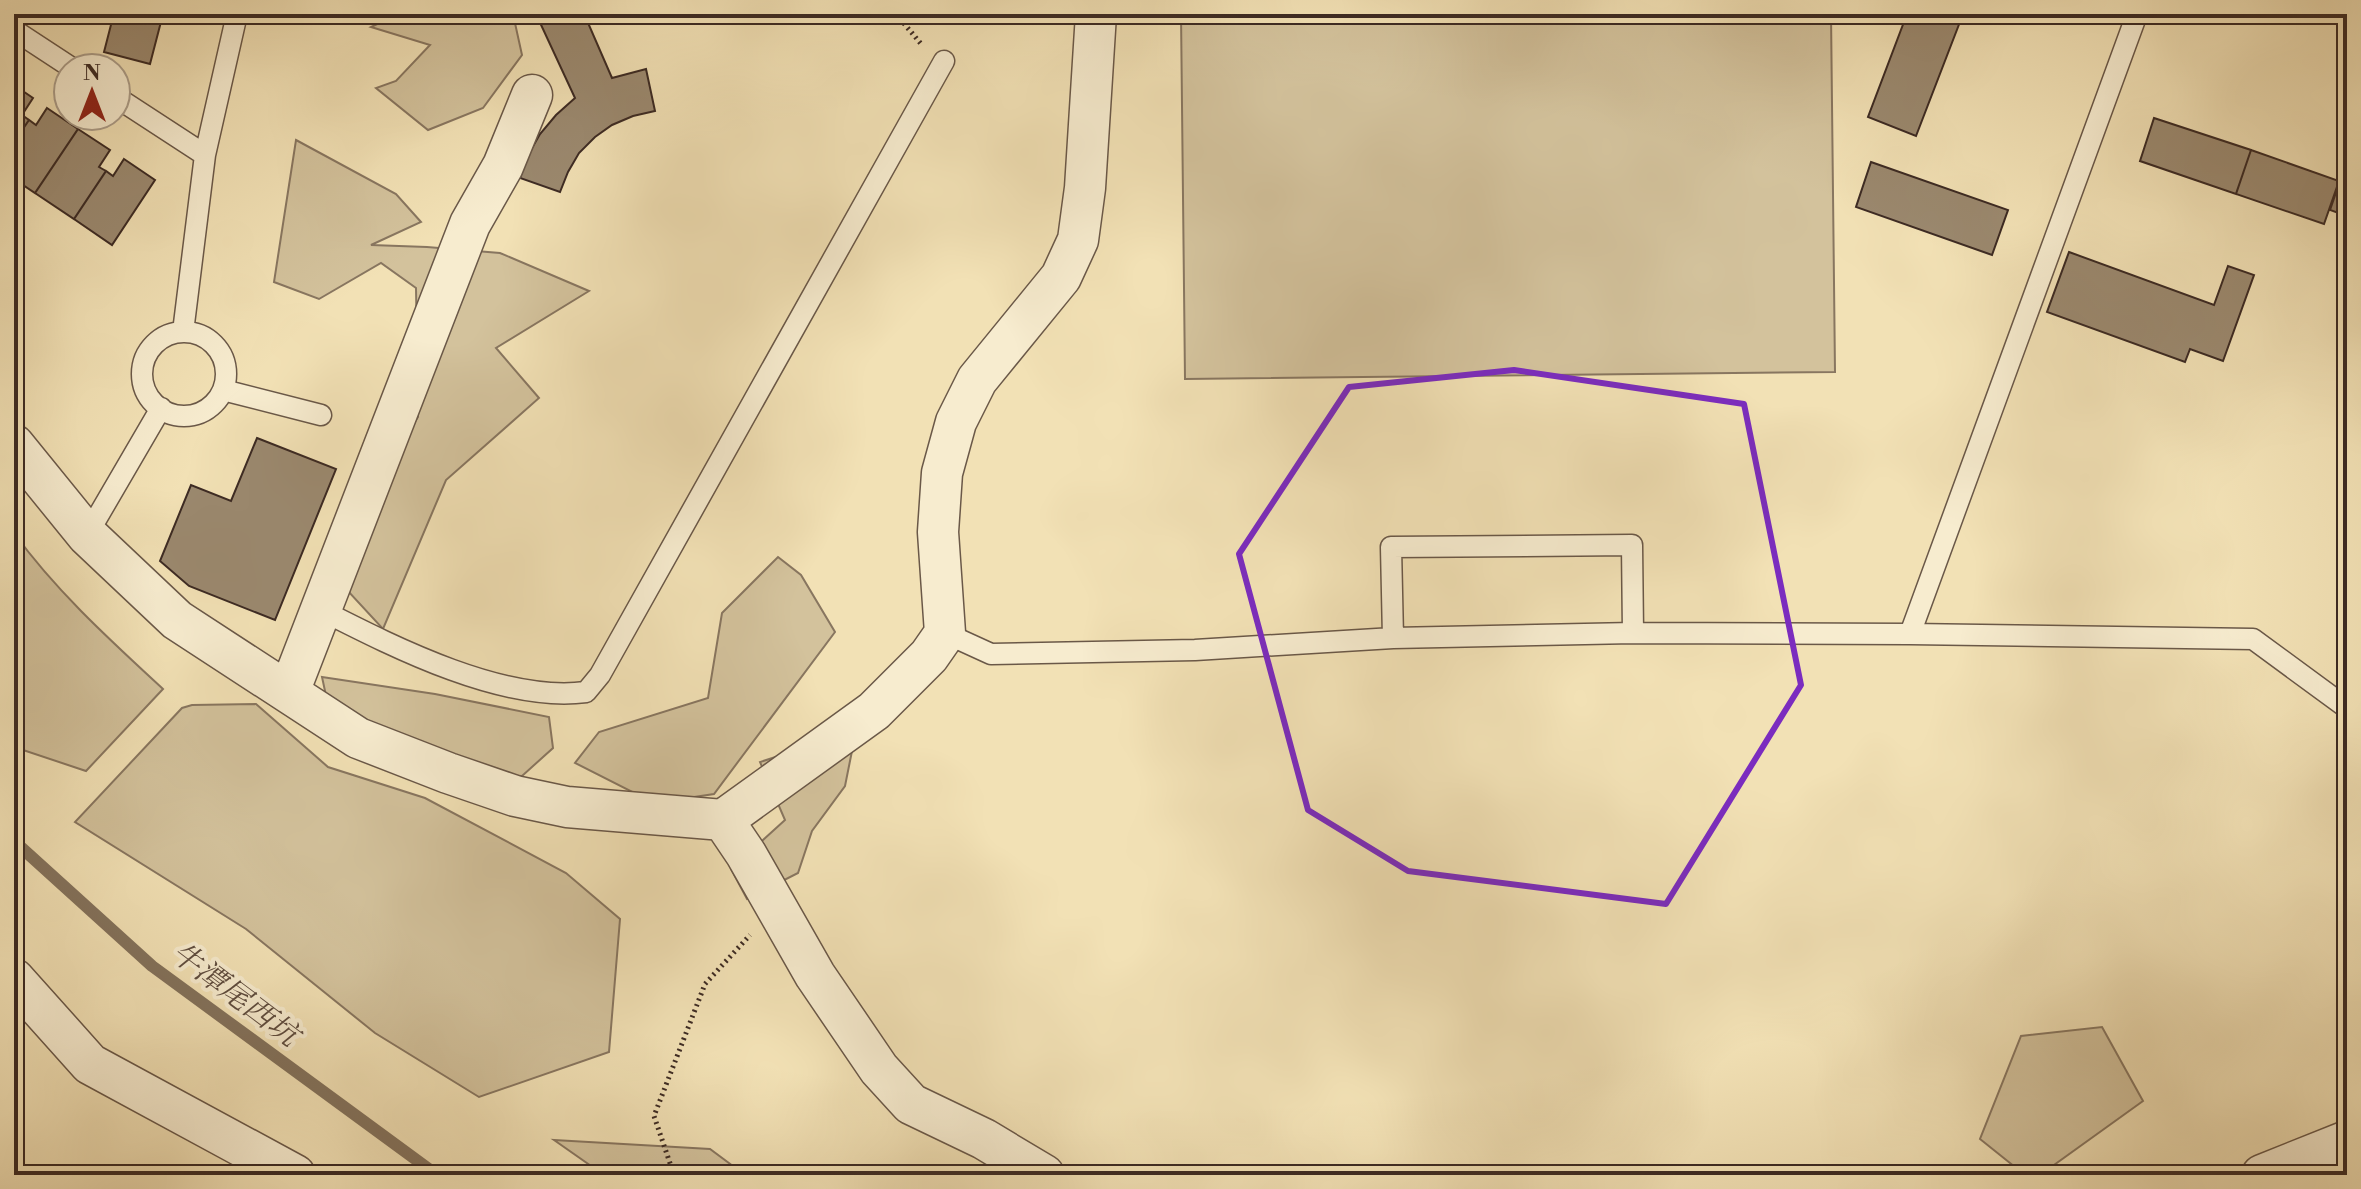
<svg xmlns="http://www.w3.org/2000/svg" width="2361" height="1189" viewBox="0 0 2361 1189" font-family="'Libre Bodoni','Noto Serif TC',serif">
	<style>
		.green { fill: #d3c29c; stroke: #887660; stroke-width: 2 }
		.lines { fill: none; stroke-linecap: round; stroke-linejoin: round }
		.stream { stroke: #84735d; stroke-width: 12 }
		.building { fill: #9b896f; stroke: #3c2a23; stroke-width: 2 }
		.service-casing { stroke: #6a5848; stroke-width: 23 }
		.minor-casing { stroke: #6a5848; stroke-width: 43 }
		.path { stroke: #3c2a23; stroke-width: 5; stroke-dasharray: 2 4; stroke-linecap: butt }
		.service { stroke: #f7eccf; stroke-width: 20 }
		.minor { stroke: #f7eccf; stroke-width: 40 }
		.marked { fill: none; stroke: #7b2cbf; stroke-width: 6; stroke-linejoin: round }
		.labels { text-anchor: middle; stroke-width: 8; stroke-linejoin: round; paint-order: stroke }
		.water-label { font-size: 30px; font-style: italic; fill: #604e40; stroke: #f7eccf }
	</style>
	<rect width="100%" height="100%" fill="#f2e1b5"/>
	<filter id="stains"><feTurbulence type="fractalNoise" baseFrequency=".0025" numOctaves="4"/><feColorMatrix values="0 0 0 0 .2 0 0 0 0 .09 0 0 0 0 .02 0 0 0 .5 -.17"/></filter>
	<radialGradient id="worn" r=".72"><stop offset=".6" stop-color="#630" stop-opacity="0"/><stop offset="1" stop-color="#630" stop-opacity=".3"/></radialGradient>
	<path class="green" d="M398,14h115l9,41 -39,53 -55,22 -52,-42 20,-7 34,-36 -59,-18z
		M1181,14h650l4,358 -650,7z
		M296,140l100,54 25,28 -50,23 56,2 73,6 89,38 -93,57 43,50 -93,82 -63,149 -61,-66 96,-146 -2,-129 -35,-25 -62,36 -45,-17z
		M14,533c42,58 96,107 149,156l-77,82 -72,-24z
		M778,557l23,18 34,57 -121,162 -60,9 -79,-40 24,-31 109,-34 14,-85z
		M322,677l113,17 114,23 4,31 -31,28 -135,-8 -59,-63z
		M256,704l72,63 97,31 141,75 54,46 -11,133 -130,45 -104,-64 -129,-104 -171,-107 107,-114 10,-3z
		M856,731l-11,55 -33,45 -14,42 -51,26 -16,-30 54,-49 -25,-58z
		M2102,1027l41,74 -103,74h-15l-45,-36 41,-103z
		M554,1140l156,9 35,26h-141z"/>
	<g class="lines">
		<path class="stream" d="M14,841l138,125 285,209"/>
	</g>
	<path class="building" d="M103,14h60l-13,50 -46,-12 9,-35z
		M536,14h53l-4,2 27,62 34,-9 9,42 -22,5 -21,9 -17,12 -16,16 -11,19 -8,20 -40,-14 8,-23 12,-21 16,-19 19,-17z
		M1907,14h56l-47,122 -48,-19z
		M14,85l19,13 -11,17 7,5 -15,22z
		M47,108l31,21 -43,64 -21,-14v-37l15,-22 7,5z
		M2154,118l97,32 -15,44 -96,-33z
		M78,129l32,21 -11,17 7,4 -32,48 -39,-26z
		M2251,150l88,31 -15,43 -88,-30z
		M124,159l31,21 -43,65 -38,-26 32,-48 7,5z
		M1871,162l137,48 -16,45 -136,-48z
		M2343,172l4,1v43l-17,-6z
		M2069,252l145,53 14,-39 26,9 -31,86 -33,-12 -5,13 -138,-50z
		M257,438l79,31 -61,151 -86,-34 -29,-25 31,-76 40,16z"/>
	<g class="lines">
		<g class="service-casing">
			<path id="service" d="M14,30l58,38
				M116,97l89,58
				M183,332l22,-177 32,-141
				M142 374a42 42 0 1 1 84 0a42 42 0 1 1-84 0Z
				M223,390l98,25
				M87,535l74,-127
				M321,610c73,37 182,93 265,82l14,-17 344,-614
				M945,633l46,21 204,-4 198,-12 240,-5 277,1 227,-620
				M1910,634l343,5 94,69
				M1393,638l-2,-91 241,-2 1,88"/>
		</g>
		<g class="minor-casing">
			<path id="minor" d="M14,445l73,90 90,85 181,118 90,35 67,23 52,11 156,13
				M289,692l181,-468 33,-58 29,-71
				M723,820l151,-109 55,-55 16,-23 -7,-101 4,-59 14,-51 21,-42 84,-103 17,-37 7,-52 11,-174
				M723,820l23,34 69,121 64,94 32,35 73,35 60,36
				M14,979l76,85 205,111
				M2262,1175l85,-34"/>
		</g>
		<path class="path" d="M896,14l26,31
			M674,1175l-20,-59 51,-132 45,-49"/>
		<use href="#service" class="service"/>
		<use href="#minor" class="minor"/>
	</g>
	<path class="marked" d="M1514,370l230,34 57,281 -135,219 -258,-33 -100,-61 -69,-256 110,-167z"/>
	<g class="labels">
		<g class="water-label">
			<text transform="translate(235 994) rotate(37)" y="10">牛潭尾西坑</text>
		</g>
	</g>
	<rect width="2361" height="1189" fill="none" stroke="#f2e1b5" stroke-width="48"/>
	<rect x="16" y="16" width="2329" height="1157" fill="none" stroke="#3c2a23" stroke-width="4"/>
	<rect x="24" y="24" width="2313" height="1141" fill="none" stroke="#3c2a23" stroke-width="2"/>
	<g transform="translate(92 92)"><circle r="38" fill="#f7eccf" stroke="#ac9e8a" stroke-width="2"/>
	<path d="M0-6L14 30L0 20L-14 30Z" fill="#8f2418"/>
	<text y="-12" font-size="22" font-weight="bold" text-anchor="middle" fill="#3c2a23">N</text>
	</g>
	<rect width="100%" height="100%" filter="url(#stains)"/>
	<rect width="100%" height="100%" fill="url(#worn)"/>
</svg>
